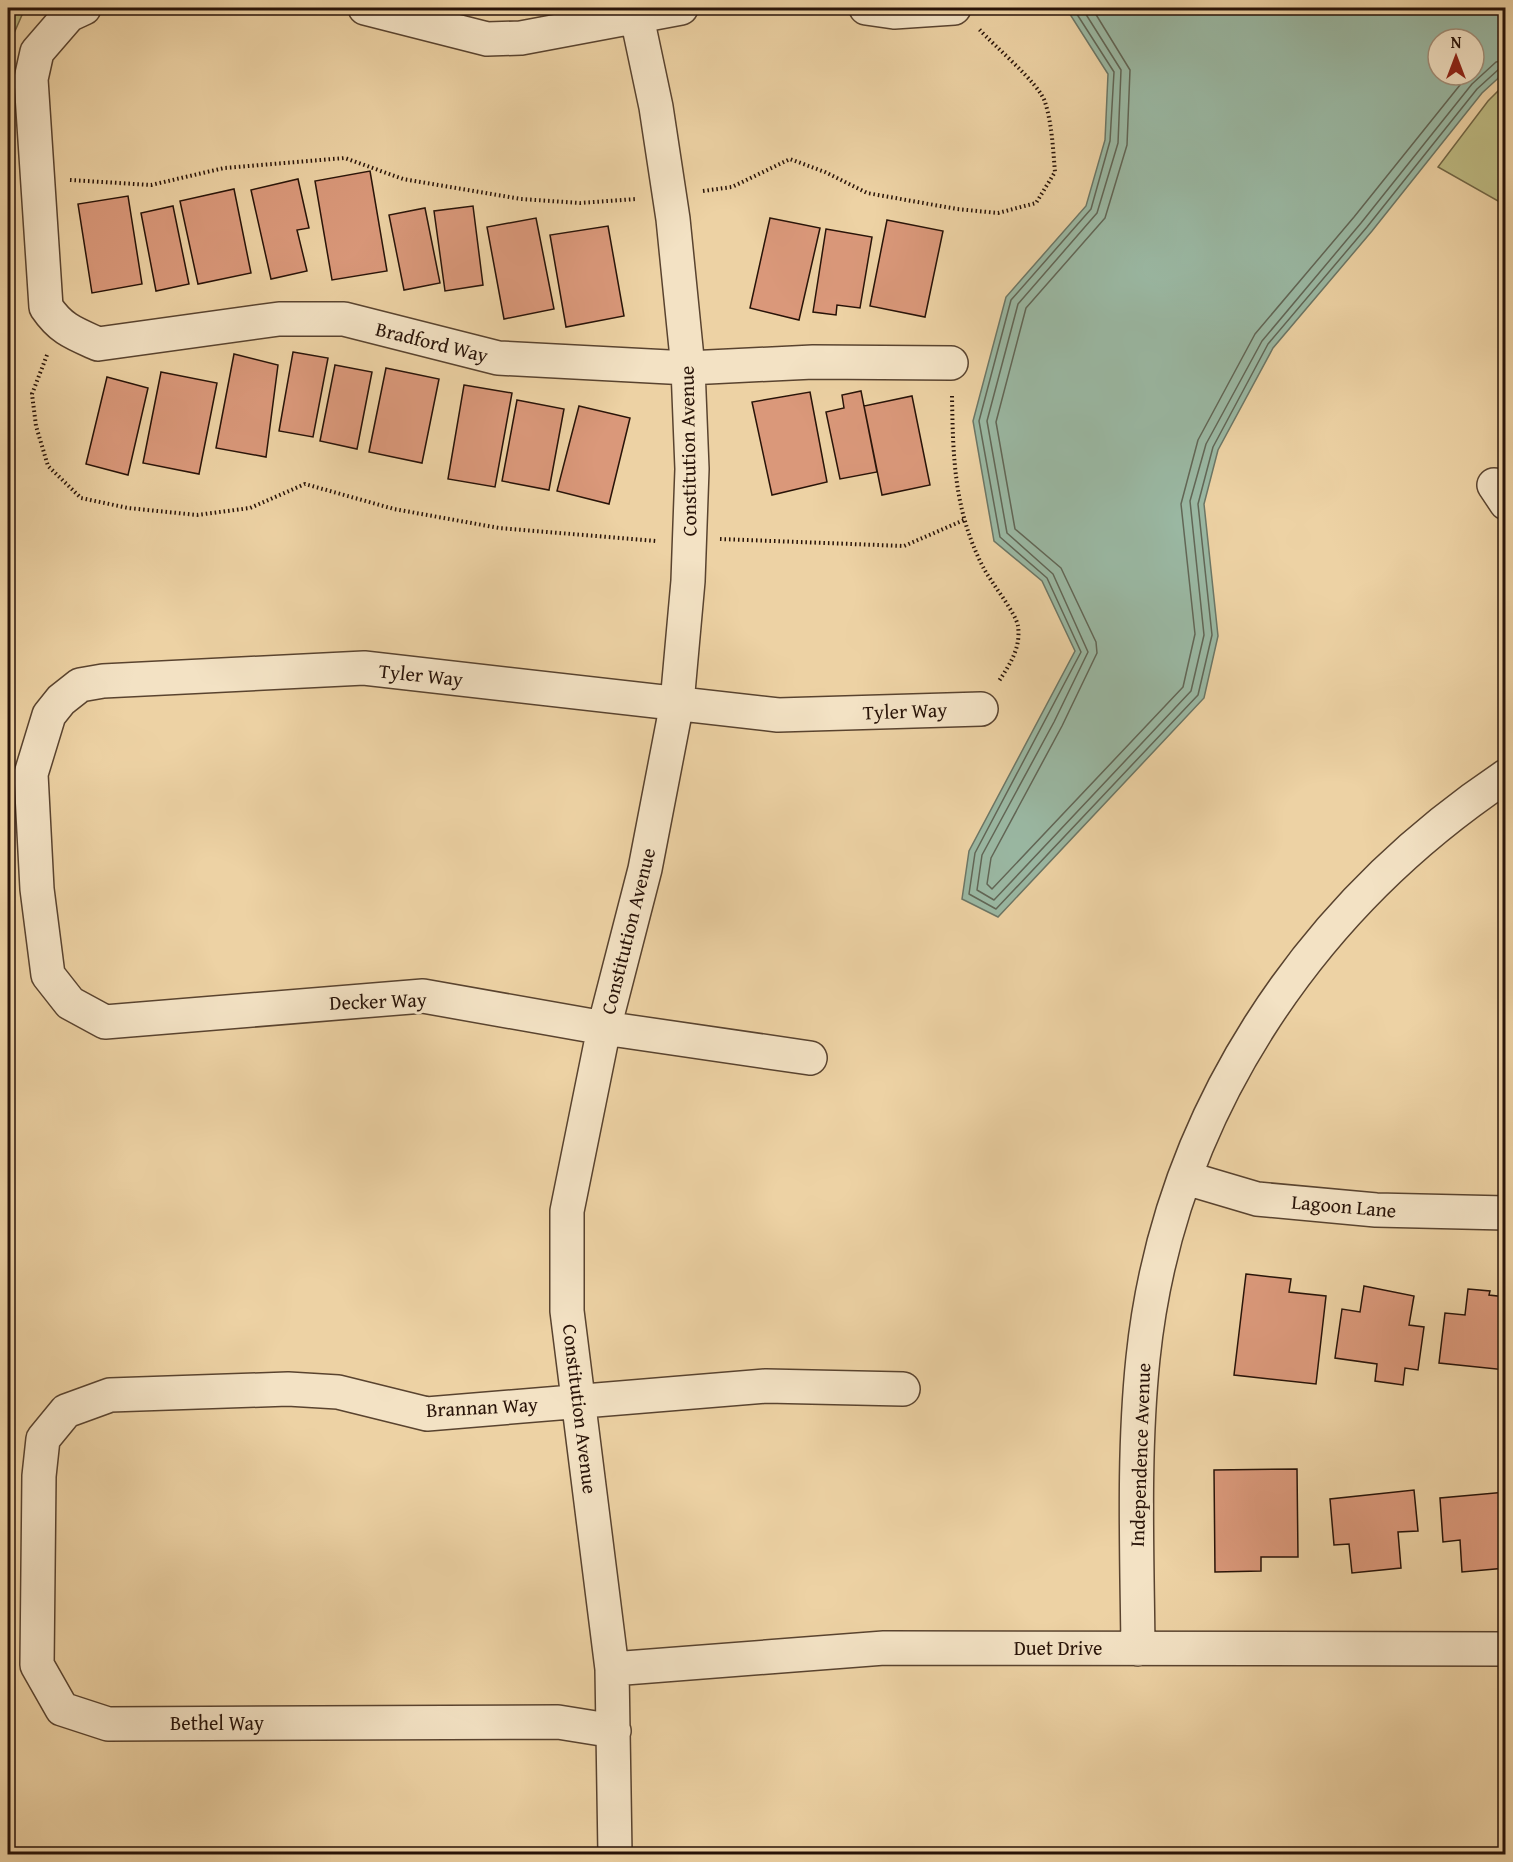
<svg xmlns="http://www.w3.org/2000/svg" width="1513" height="1862" viewBox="0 0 1513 1862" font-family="'Gentium Book Plus',serif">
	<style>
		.green { fill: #bdba82; stroke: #726645; stroke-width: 1.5 }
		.water { fill: #9ab8a3; stroke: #6c7665; stroke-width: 1.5; fill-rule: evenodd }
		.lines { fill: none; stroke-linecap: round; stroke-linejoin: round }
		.shore { stroke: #616656; stroke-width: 1.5 }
		.building { fill: #da987a; stroke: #281308; stroke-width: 1.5 }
		.minor-casing { stroke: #59432f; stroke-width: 36 }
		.path { stroke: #281308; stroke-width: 4; stroke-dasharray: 1.5 3; stroke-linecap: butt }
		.minor { stroke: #f3e2c4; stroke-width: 33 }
		.labels { text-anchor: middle; stroke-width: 6; stroke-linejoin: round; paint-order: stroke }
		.street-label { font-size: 20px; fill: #281308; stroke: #f3e2c4 }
	</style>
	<rect width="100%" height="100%" fill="#edd2a4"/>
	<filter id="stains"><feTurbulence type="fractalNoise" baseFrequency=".00333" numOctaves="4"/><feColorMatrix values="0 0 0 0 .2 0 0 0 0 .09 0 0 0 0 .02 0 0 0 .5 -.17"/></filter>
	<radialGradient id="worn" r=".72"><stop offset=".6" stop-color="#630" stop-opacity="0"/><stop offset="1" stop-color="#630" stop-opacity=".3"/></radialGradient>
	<path class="green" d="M8,8h23l-9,7 -14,32z
		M1505,84v121l-67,-38 50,-66z"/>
	<path class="water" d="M1066,8h439v64l-23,21 -110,138 -99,117 -55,102 -14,54 14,132 -14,62 -206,219 -36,-18 7,-48 106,-200 -33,-70 -48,-40 -21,-120 33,-124 80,-91 19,-66 3,-66zM1438,39h36v36h-36z"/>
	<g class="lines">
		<path class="shore" d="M1073,8l41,64 -4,69 -19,68 -80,91 -32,121 21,116 47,41 34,74 -106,201 -6,41 27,15 202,-214 14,-60 -14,-131 15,-57 55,-103 99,-117 110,-138 22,-20 7,-1
			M1082,8l39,62 -3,73 -21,70 -79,91 -31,117 20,112 46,41 35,78 -34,70 -72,133 -5,35 17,10 197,-209 13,-56 -14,-134 16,-57 56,-103 99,-118 111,-139 24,-22 10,-2
			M1092,8l38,62 -3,75 -22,73 -79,90 -30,114 19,107 46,39 35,74 1,11 -35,73 -71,132 -4,26 5,5 191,-202 12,-53 -14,-130 17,-64 57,-106 99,-117 114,-142"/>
	</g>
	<path class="building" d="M370,171l17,100 -55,9 -17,-99z
		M298,179l11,49 -12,2 10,41 -36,8 -20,-89z
		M234,189l17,84 -53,11 -18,-83z
		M128,196l14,88 -50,9 -14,-89z
		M173,206l16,78 -33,7 -15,-78z
		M473,206l10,79 -38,6 -11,-80z
		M425,208l15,75 -36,7 -15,-75z
		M536,218l18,91 -50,10 -17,-92z
		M770,218l50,10 -21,92 -49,-12z
		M887,220l56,11 -18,86 -55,-11z
		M608,226l16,90 -58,11 -16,-92z
		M826,229l46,8 -12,71 -23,-3 -1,10 -23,-3z
		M293,352l35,6 -15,79 -34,-6z
		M234,354l44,11 -12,92 -50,-9z
		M335,365l37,7 -15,77 -37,-8z
		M386,368l53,11 -17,84 -53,-11z
		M161,372l56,11 -18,91 -56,-11z
		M107,377l41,11 -20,87 -42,-11z
		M464,385l48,8 -17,94 -47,-8z
		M861,391l16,81 -37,7 -14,-67 18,-4 -2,-13z
		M810,392l17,90 -55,13 -20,-93z
		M912,396l18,89 -48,10 -18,-89z
		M517,400l47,9 -15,81 -47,-9z
		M579,406l51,12 -21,86 -52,-13z
		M1246,1274l45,5 -2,13 37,4 -10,88 -82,-9z
		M1364,1286l50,10 -5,29 15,2 -6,43 -13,-2 -2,17 -28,-4 2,-17 -42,-6 7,-49 18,3z
		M1468,1289l22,2 -1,4 17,2v73l-67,-7 6,-50 20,2z
		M1297,1469l1,88h-37v14l-46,1 -1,-102z
		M1414,1490l4,41 -20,1 3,36 -49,5 -3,-29 -15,1 -4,-46z
		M1506,1492v76l-44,4 -2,-32 -17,2 -3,-44z"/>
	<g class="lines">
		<g class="minor-casing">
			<path id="minor" d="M84,8l-15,7 -32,37 -6,27 15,228c15,22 27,26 52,37l181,-25h65l154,39 190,10 125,-6 138,1
				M365,8l122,31 34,-1 160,-30
				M866,8l28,4 60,-4
				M1494,485l12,18
				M810,1058l-206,-30 -181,-32 -318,26 -35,-19 -22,-28 -11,-86 -6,-115 18,-59 12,-15 19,-15 23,-4 261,-13 414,47 203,-6
				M1186,1178l71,21 119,11 130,3
				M1138,1649c-1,-97 -5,-195 5,-291 25,-241 164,-449 363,-582
				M612,1669l272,-21 622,1
				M614,1731l-56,-9 -450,2 -46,-15 -25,-44 2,-189 4,-37 23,-28 44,-16 178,-6 50,3 89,22 339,-28 137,3
				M615,1854l-3,-185 -45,-358v-100l37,-183 41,-159 32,-166 11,-122 4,-112 -4,-101 -15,-149 -17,-112 -21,-99"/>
		</g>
		<path class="path" d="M70,180l81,5 73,-17 121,-10 58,21 118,20 59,4 56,-4
			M703,191l29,-4 58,-28 35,13 42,21 90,16 41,4 38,-10 19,-31c-2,-23 -3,-48 -10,-70 -6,-19 -51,-56 -66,-73
			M47,355l-15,39 4,32 12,40 33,32 47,10 69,7 53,-7 55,-24 89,25 105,19 157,13
			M952,396c1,62 2,114 31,171 7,14 33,46 35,59 3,22 -8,38 -19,55
			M720,539l184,7 60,-26"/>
		<use href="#minor" class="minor"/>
	</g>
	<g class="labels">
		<g class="street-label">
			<text transform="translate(432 342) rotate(14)" y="7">Bradford Way</text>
			<text transform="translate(688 451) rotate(-91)" y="7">Constitution Avenue</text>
			<text transform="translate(421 675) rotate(6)" y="7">Tyler Way</text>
			<text transform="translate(905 711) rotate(-2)" y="7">Tyler Way</text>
			<text transform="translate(628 931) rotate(-76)" y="7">Constitution Avenue</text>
			<text transform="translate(378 1001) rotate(-2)" y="7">Decker Way</text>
			<text transform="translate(1344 1206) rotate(5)" y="7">Lagoon Lane</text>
			<text transform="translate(482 1407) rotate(-3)" y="7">Brannan Way</text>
			<text transform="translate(580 1409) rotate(83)" y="7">Constitution Avenue</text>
			<text transform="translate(1140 1455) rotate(-88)" y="7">Independence Avenue</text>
			<text x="1058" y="1655">Duet Drive</text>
			<text x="217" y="1730">Bethel Way</text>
		</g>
	</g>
	<rect width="1513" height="1862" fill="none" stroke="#edd2a4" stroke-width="30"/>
	<rect x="9" y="9" width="1495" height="1844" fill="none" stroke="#281308" stroke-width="3"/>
	<rect x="15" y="15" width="1483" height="1832" fill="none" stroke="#281308" stroke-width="1.5"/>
	<g transform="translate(1456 57)"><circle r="28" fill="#f3e2c4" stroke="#a28f79" stroke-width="1.5"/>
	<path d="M0-4.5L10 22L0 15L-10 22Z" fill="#8f2418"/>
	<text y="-9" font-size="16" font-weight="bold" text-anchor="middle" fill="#281308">N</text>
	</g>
	<rect width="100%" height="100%" filter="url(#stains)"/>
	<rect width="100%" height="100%" fill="url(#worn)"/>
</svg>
